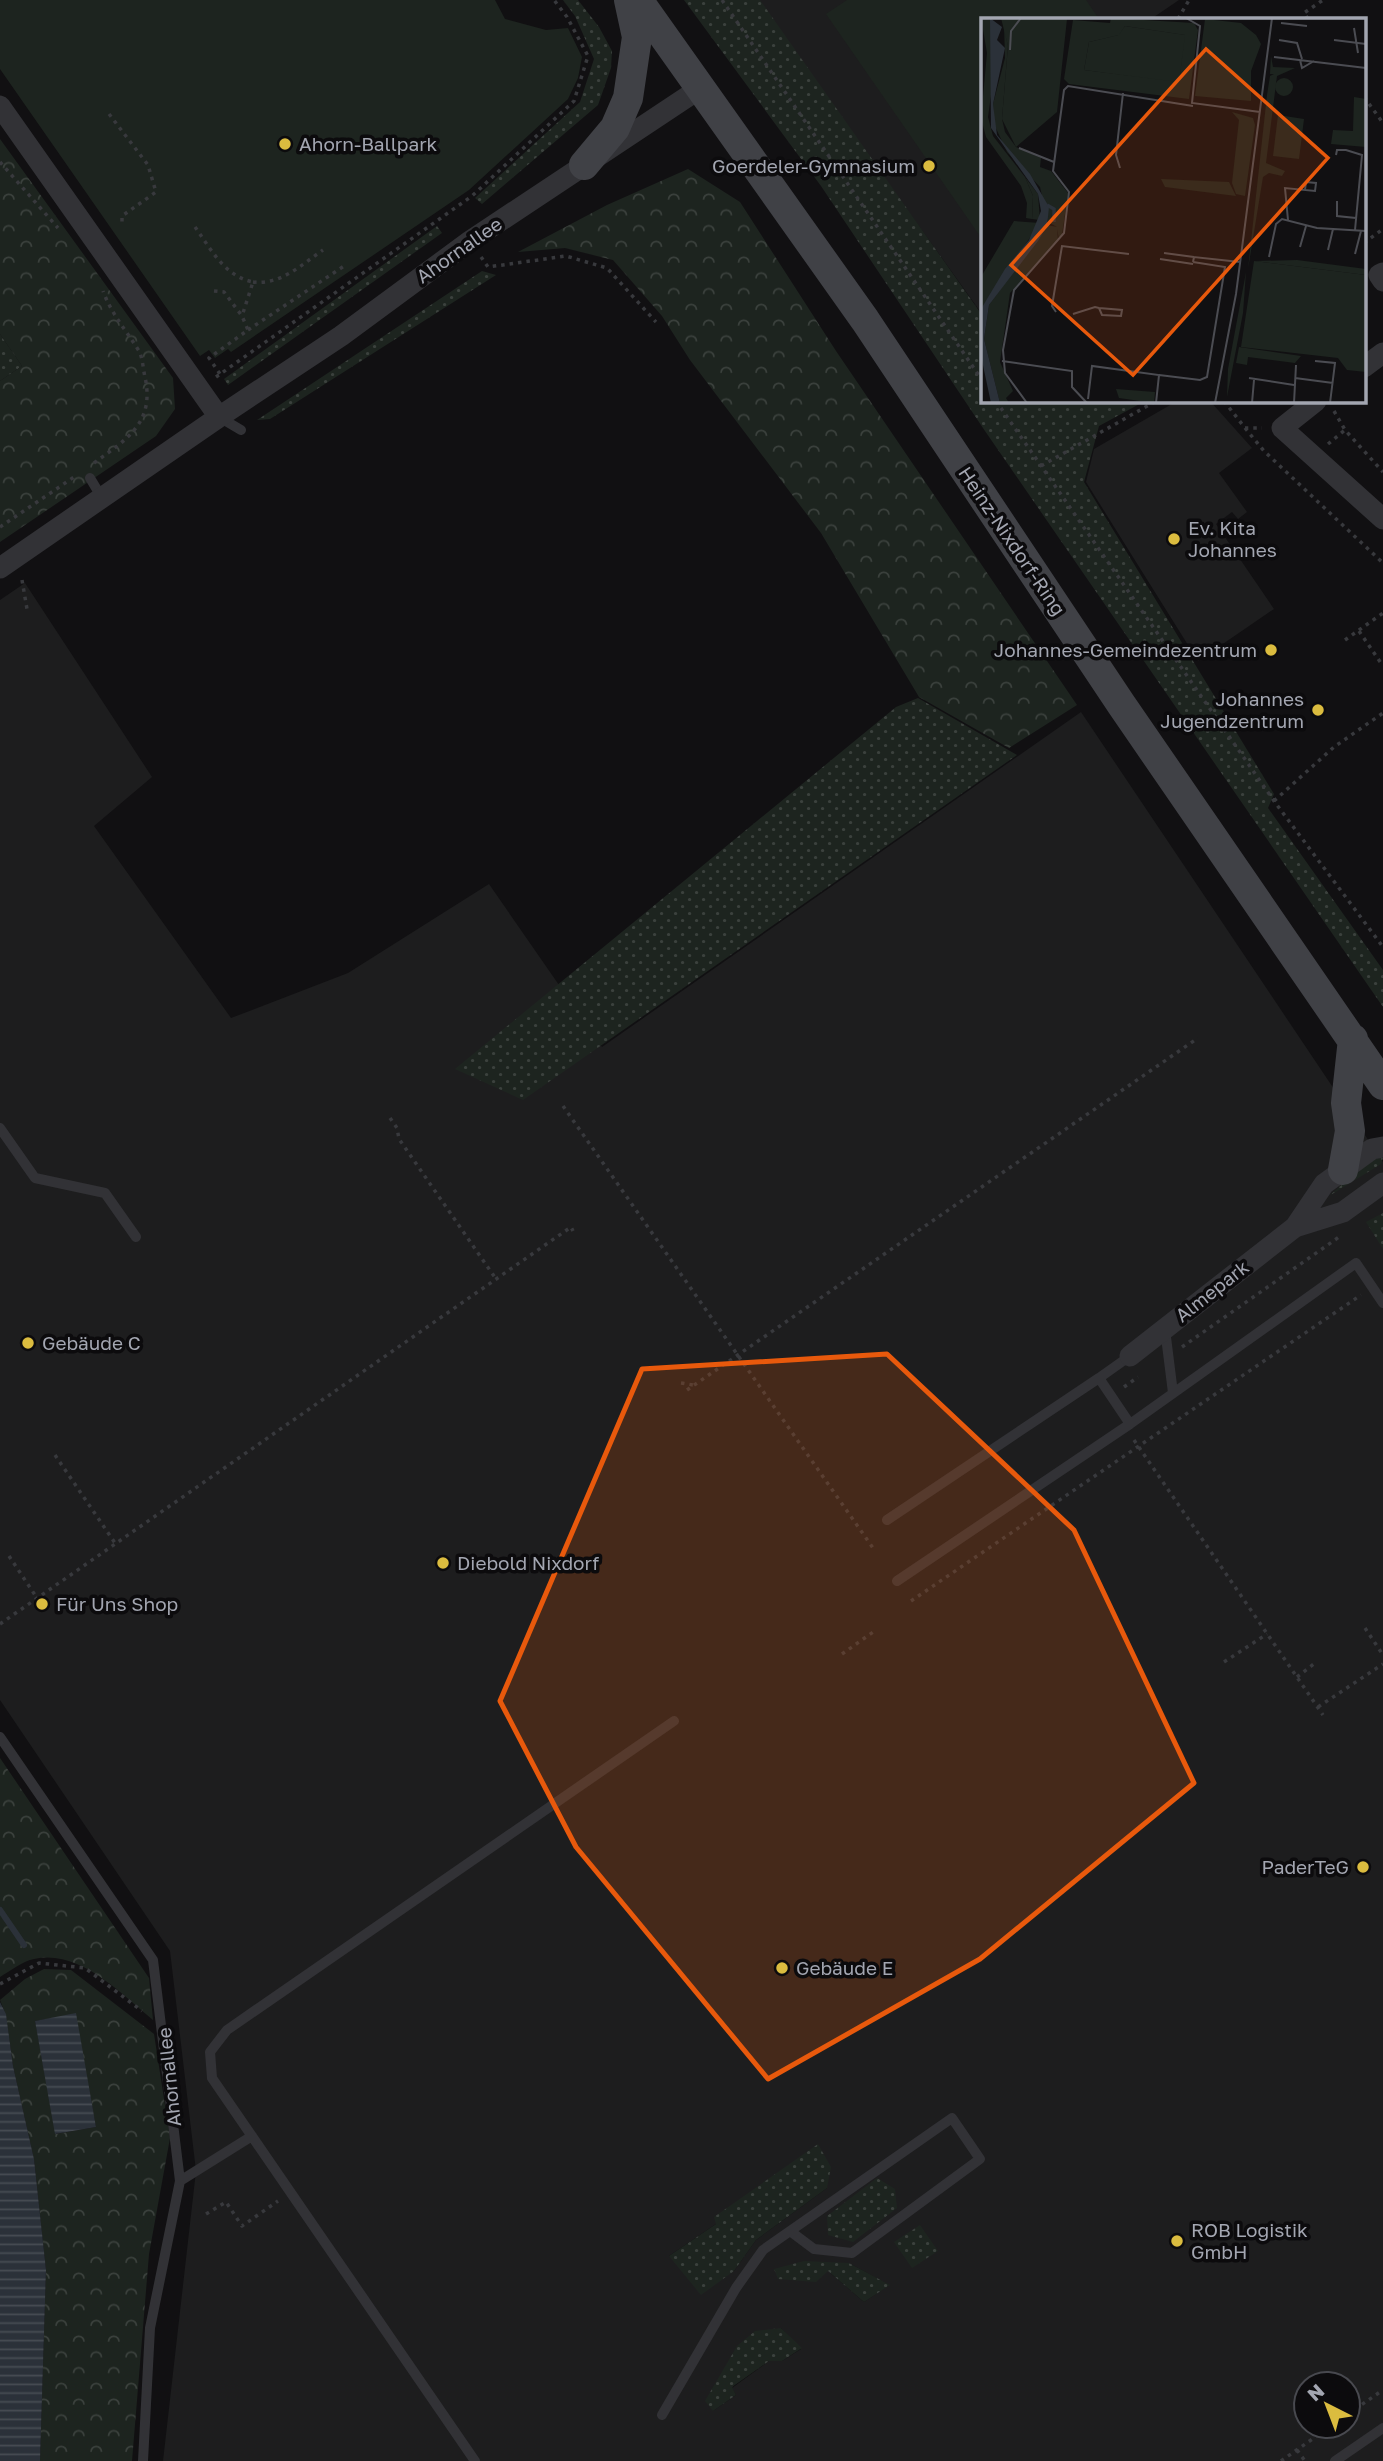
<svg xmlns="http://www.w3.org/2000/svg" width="1383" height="2461" viewBox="0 0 1383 2461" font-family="'Golos Text',sans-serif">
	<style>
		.built { fill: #1d1d1e; fill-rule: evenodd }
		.grass { fill: url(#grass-dots) }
		.forest { fill: url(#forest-crowns); fill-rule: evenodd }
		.pitch { fill: #1d241f }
		.water { fill: url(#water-rules) }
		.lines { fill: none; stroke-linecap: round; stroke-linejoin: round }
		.stream { stroke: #2b3139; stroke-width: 6 }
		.path { stroke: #38393d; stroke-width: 3.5; stroke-dasharray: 3.5 5; stroke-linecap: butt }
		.lane { stroke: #323236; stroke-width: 10 }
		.street { stroke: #323236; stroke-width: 21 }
		.secondary { stroke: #404146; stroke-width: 30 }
		.marked { fill: #e8590c; fill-opacity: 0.2; stroke: #e8590c; stroke-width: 5; stroke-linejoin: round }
		.poi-dot { fill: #dbbc3f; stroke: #0c0b0d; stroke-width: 2.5 }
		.labels { text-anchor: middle; stroke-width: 7; stroke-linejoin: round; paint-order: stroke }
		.poi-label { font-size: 19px; fill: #a3a6b1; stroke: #0c0b0d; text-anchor: start }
		.street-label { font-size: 19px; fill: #a3a6b1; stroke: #0c0b0d }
		.inset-river { fill: none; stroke: #2b3139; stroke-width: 3.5 }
		.inset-road { fill: none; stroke: #4b4c52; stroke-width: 2 }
		.view { fill: #e8590c; fill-opacity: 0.15; stroke: #e8590c; stroke-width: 3.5 }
		.inset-edge { fill: none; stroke: #a3a6b1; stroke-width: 3.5 }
	</style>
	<defs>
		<pattern id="grass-dots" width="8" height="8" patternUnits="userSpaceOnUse" patternTransform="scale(1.75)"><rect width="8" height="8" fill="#1d241f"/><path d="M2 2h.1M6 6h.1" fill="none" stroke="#3b413d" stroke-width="1.8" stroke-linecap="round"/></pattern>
		<pattern id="forest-crowns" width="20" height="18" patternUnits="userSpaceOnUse" patternTransform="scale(1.75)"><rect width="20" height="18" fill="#1d241f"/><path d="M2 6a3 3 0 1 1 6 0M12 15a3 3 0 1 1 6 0" fill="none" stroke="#3b413d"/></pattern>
		<pattern id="water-rules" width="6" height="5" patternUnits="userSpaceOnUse" patternTransform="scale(1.75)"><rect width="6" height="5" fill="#2b3139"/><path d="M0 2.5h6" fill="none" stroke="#474c53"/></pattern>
	</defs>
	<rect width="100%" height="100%" fill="#111012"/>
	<path class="built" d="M757,0h422l-28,19h-169v295z
		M1177,401h33l42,47 -33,25 28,39 -9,7 -6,-7 -16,12 58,85 -76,52 -112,-179 8,-33z
		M25,583l127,194 -58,49 137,192 117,-45 141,-89 113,163 479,-335 302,450v1299h-1220l33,-290 -26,-220 -170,-251v-1100zM827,2188l-71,52 -22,31 -65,-15 47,-32zM849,2263l40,22 -25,17 -36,-31zM781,2328l20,21 -19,12h-13l-37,27 4,7 -23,16zM1306,2384h42v42h-42z"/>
	<path class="grass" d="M563,0h15l21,27 13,24 -1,17 -13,37 -116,99 -7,-6 105,-96 14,-43 -19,-43z
		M684,0h76l222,315v86h163l-46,25 -15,56 190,312 -6,14 115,162v37l-398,-576 -164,-245z
		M437,226l5,7 -214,152 -4,-6z
		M482,271l14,4 -226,144 -13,1z
		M0,334l22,32 -22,15z
		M918,698l99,57 -494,345 -68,-31 441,-362z
		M1383,1158l-2,6 -52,32 42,-37z
		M1383,1213v36l-17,-27z
		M818,2144l13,23 -4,21 -71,52 -22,31 -33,24 -32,-39 47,-32 -2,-7z
		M877,2178l18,11 2,19 -44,34 -25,-7 -1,-19z
		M920,2225l18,26 -26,17 -18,-26z
		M804,2261l45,2 41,22 -26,17 -36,-31 -12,11 -38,-3 -4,-10z
		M781,2328l21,20 -20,13h-13l-37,26 4,8 -23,16 -8,-10 32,-55 18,-15z"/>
	<path class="forest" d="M0,139l173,239 2,31 -19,27 -156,106v-161l22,-15 -22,-32z
		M688,169l52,33 96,149 241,354 -68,43 -90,-51 -98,-164 -131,-173 -28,-44 -49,-56 -48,-12 -47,4 89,-47z
		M0,1758l149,220 4,42c-32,-26 -73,-71 -119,-61 -11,2 -24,12 -34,18z
		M44,1969l27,1 83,64 16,104 -21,116 -17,207h-92l6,-191 -12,-111 -21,-93 -7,-51 -6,-15 25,-21zM75,2014l21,113 -40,7 -21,-113z"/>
	<path class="pitch" d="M0,0h495l10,19 41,11 22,-2 14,29 -4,21 -10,21 -99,91 -238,162 -3,-3 -13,9 -6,-8 -9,6 -200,-287z
		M847,0h239l13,19h-117v220l-156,-225z"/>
	<path class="water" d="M0,2002l6,12 7,52 21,93 12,111 -6,191h-40z
		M76,2013l20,114 -41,7 -20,-113z"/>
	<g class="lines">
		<path class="stream" d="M0,1910l24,35"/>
		<path class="path" d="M722,0l260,380
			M1178,19l11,-19
			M1308,19l-4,-6 19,-13
			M1364,97l19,26
			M109,114l39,51 8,27 -34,24v8
			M0,162l58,66
			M195,227c16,22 29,49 58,55l-11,34
			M1364,243l19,-14
			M481,257l7,10 78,-11 41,12 49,54
			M253,282c28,3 48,-17 70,-32
			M214,291l10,1 18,24 6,14 -39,28 11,16
			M248,330l96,-64
			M216,377l256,-181 102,-95 14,-45 -21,-39 -13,-17
			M996,401l278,400 109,146
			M1224,401l21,27h17
			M1334,411l11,19 38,42
			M1245,428l19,23 119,112
			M1328,444l17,-14
			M94,463c33,-24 61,-40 51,-86 -2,-8 -2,-18 -6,-26 -13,-21 -27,-36 -36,-60
			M1041,466l115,-65
			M0,527l74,-50
			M22,580l5,29
			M1359,631l24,35
			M1345,640l38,-27
			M1274,801l60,-54 49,-34
			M563,1106l310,442
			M390,1118l7,10 2,11 97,140
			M1182,1347l157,-110
			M681,1383l12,2
			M1124,1387l14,-10
			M687,1390l511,-352
			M1134,1440l189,275
			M55,1455l60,88
			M9,1556l28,42
			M911,1601l450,-306
			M0,1624l571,-397 2,4
			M1365,1628l18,27
			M842,1654l34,-24
			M1224,1662l43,-28
			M1297,1677l18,-14
			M1318,1707l65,-43
			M0,1984l39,-21 46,5 57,43
			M206,2214l20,-12 16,24 36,-25
			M1348,2414l35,-24
			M1297,2450l8,11
			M1281,2461l50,-35"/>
		<path class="lane" d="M219,417l22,13
			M90,478l12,20
			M0,1128l35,50 70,15 31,44
			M1165,1329l8,64
			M1130,1356l-31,22 31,46 226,-161 27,40
			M887,1520l212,-142
			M897,1581l233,-157
			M0,1737l153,223 27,221 -30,147 -7,133
			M180,2181l72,-45
			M662,2415l74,-127 27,-38 189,-132 28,41 -128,94 -38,-4 -24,-18
			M475,2461l-263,-383 -2,-26 17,-22 447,-309
			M1335,2461l48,-33"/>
		<path class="street" d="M0,106l219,311 122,-81 129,-95 232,-154
			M1383,273l-4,2 4,6
			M1364,367l19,-14
			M1316,401l-34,27 101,91
			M0,568l219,-151
			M1295,1227l48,-15 40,-29
			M1130,1356l165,-129 29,-43 48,-35 11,-2"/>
		<path class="secondary" d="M638,0l227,320 256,384 262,381
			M584,165l31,-37 13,-30 9,-61 -8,-37
			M1343,1170l7,-39 -4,-28 7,-64"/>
	</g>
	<path class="marked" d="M887,1354l187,176 120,253 -214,176 -212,120 -192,-232 -76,-146 142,-332z"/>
	<g class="poi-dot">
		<circle cx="285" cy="144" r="7"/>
		<circle cx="929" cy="166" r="7"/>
		<circle cx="1174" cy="539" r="7"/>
		<circle cx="1271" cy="650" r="7"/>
		<circle cx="1318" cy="710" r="7"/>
		<circle cx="28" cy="1343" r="7"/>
		<circle cx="443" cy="1563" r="7"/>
		<circle cx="42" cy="1604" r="7"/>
		<circle cx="1363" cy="1867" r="7"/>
		<circle cx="782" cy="1968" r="7"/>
		<circle cx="1177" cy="2241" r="7"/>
	</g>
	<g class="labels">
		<g class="poi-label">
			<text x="299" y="151">Ahorn-Ballpark</text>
			<text x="915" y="173" text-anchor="end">Goerdeler-Gymnasium</text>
			<text x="1188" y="535">Ev. Kita<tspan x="1188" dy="22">Johannes</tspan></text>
			<text x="1257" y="657" text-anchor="end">Johannes-Gemeindezentrum</text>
			<text x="1304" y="706" text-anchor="end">Johannes<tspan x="1304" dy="22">Jugendzentrum</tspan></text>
			<text x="42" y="1350">Gebäude C</text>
			<text x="457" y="1570">Diebold Nixdorf</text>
			<text x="56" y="1611">Für Uns Shop</text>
			<text x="1349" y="1874" text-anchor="end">PaderTeG</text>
			<text x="796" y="1975">Gebäude E</text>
			<text x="1191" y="2237">ROB Logistik<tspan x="1191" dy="22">GmbH</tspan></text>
		</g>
		<g class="street-label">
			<text transform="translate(459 250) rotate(-35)" y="7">Ahornallee</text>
			<text transform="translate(1012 541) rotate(56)" y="7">Heinz-Nixdorf-Ring</text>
			<text transform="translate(1212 1291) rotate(-38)" y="7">Almepark</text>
			<text transform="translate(169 2077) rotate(-96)" y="7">Ahornallee</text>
		</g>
	</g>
	<g transform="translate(981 18)">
		<rect width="385" height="385" fill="#111012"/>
		<path d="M144,8l61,9 -7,48 -95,-13 5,-28 29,-7zM290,38l2,11 22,1 -18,8 -11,87 19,8 -3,5 -13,-3 -6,4 -15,92 19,-174 3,-19 4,-2h-4zM373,79l12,2v48l-35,-3 2,-14 20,1zM44,159l13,17 2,26 -8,-1 1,-23zM180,161l68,3 7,14 -71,-9zM316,242l69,9v6l-112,-14zM265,254l-3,41 -16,84 1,-28zM258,329l62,9 -6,7 -47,-6 -1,8 -11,-2zM135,371l39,3 -1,11 -35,-5z" fill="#1d241f"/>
		<path d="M0,0l10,2 3,54 -6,43 5,19 32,41 8,19 -1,23 -6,-1 1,-15 -6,-17 -35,-49 -5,-19 6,-65zM130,0l83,5 4,7 -9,69 -120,-15 -5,-5 9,-59 37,3zM144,8l60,9 -6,47 -95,-12 5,-28 30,-7zM23,7l4,21 -6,73 3,13 11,15 25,11 -1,9 11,4 17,22 -6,42 -3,4 -2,-10 1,11 -48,53 -10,69 13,29 -7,7 3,5h-9l-16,-64 5,-34 58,-80 10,2 -9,-5 -8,-35 -33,-35 -13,-28 -1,-20 12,-46zM251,94l21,6 2,7 -10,71 -9,-2 -4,-11 7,-63zM33,203l26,2 -59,86v-32z" fill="#1d241f" fill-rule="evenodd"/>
		<path d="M273,243l112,14v97l-19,-2 -9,-12 -97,-11z" fill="#1d241f"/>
		<path d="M20,0l66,1 -10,93 -41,35 -14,-28 6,-73zM224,1l36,4 15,12 5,9 -10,27v30l-56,-5zM294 69a9 9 0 1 1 18 0a9 9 0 1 1-18 0ZM297,97l26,4 -5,40 -26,-3z" fill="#1d241f"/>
		<path d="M9,0l12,9 -5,13 8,8 -12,56 4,31 33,39 19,33 -2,19 -9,15 -49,64 -5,34 16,64h-9l-10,-47v-47l24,-40 24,-29 12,-29 -3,-17 -47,-66z" fill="#2b3139"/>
		<path class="inset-river" d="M66,187l7,4v13"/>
		<path class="inset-road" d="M205,0l14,8 -8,77 68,9M300,5l26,3M373,10l4,25M298,22l18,3 5,16M353,22l32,4M29,32l1,-19 10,-13M293,39l92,11M319,42l2,8 12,-7M38,130l35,14M355,137l1,-5h9l16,5 -7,75M139,150l-4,-13 7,-62M356,183v15l19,2M307,202l-3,-32 30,3 1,-8 -10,-1 -1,8M319,229l6,-21M347,232l5,-21M183,235l30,4M374,236l6,-23M288,239l7,-33 6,-5 35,9 49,3M179,241l33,5M212,244l1,-5 46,5M75,294l-4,-6 10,-60 67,8M92,296l22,-7 4,1 23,2 -1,6 -19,-1 -3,-7M21,343l70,10v16l15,16M334,343l20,2 -5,40M178,357l41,5 7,-3 18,-110 -32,-5M268,360l45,7M314,360l38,5M107,381l4,-33 67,9 -3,28M46,385l-22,-30 -2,-23 11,-60 50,-57 5,-41 -16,-21 11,-81 4,-4 125,20M220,385h23M234,385l21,-109 36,-276M271,385l2,-23M313,385l2,-38"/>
		<path class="view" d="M225,31l122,109 -195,217 -122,-110z"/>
		<rect width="385" height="385" class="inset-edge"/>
	</g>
	<g transform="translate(1327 2405) rotate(318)"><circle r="33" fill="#0c0b0d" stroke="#48494f" stroke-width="2"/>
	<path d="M0-5L12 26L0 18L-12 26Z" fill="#dbbc3f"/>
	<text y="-10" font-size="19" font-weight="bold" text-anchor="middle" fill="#a3a6b1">N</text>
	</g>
</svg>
